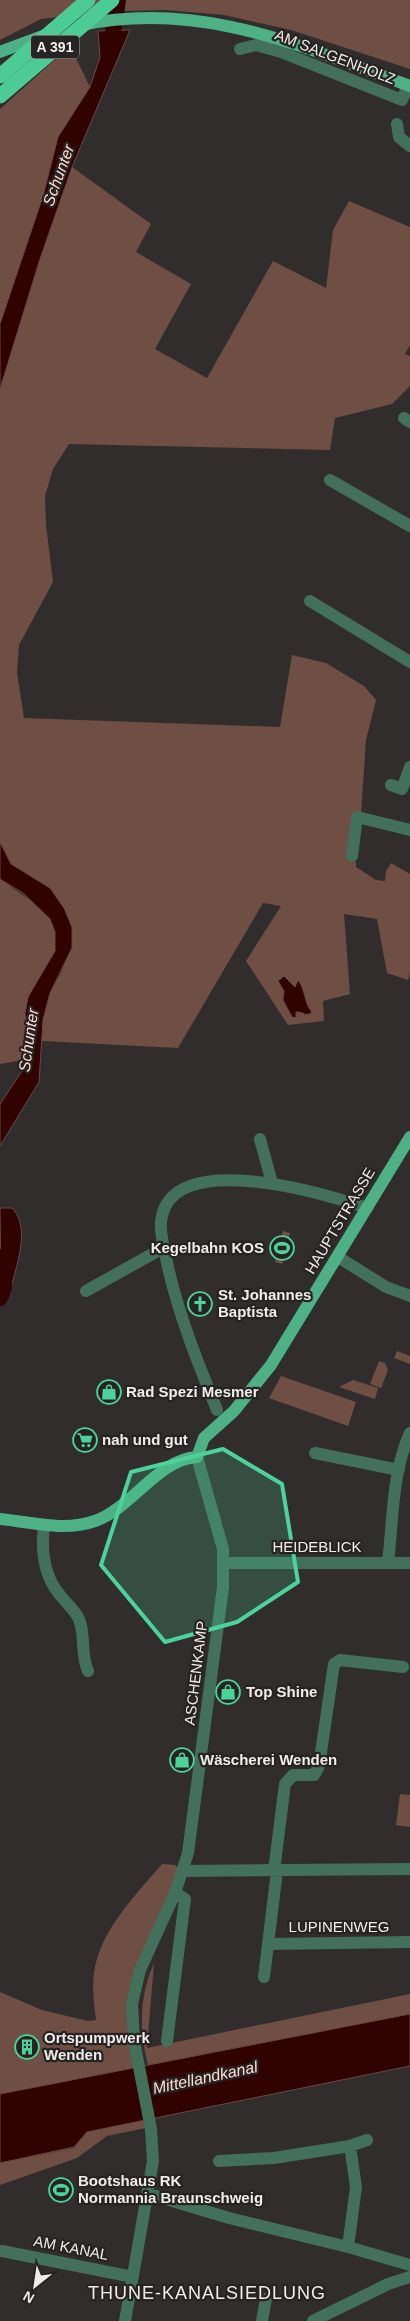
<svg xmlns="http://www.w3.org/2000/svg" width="410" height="2321" viewBox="0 0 410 2321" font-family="Helvetica,sans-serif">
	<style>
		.green { fill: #6f4e44 }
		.water { fill: #300300; stroke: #694947 }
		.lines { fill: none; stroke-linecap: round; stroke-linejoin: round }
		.river { stroke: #300300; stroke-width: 16 }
		.minor { stroke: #43705a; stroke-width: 12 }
		.major { stroke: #4db185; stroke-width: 12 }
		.highway { stroke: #4dcb95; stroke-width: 15 }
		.marked { fill: #4cd39a; fill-opacity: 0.2; stroke: #4cd39a; stroke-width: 4; stroke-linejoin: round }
		.labels { text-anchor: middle; stroke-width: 4.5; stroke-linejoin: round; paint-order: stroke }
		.shield { fill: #272322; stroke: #b3b0af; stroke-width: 1 }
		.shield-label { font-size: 14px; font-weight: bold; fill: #efedec }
		.street-label { font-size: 15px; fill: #efedec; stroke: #272322 }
		.poi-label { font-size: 15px; font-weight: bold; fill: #efedec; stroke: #272322; text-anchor: start }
		.water-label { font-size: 16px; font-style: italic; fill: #ffdbd0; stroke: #272322 }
		.quarter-label { font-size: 18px; letter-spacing: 1px; fill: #efedec; stroke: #272322 }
	</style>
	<rect width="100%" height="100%" fill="#312d2c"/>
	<path class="green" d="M0,0h410v69l-119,-39 -67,-15 -59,-5 -45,1 -79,8 -41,21z
		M70,46l20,41 -32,50 -15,59 -43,128v-215z
		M72,167l79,57 -15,28 55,32 -36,65 52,29 66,-117 53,27 7,-58 16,-29 61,26v118l-5,9 5,2v30l-18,18 -57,14 -5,32 -261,-6 -16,25 -8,27 1,29 7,57 -34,63 -2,27 7,46 256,9 12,-72 34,8 38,23 12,14 -10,40 -5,74h-7l-7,45 9,3v5l20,13 9,1 1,-10 5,-8 19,11v99l-2,7 -21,-7 -10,-54 -33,-5 6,80 -27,7 1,20 -36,4 -42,-64 35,-55 -18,-3 -85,145 -136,-7 1,-21 7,-27 12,-22 -12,-83 -39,-24 -11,-22v-453l39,-127z
		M0,879l40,28 10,12 5,13v19l-30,62 2,16 -4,31 -23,4z
		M283,1231l7,2 -8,31 -7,-2z
		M397,1351l13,5v8l-16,-6z
		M379,1361l6,2 3,7 -7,18 -11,-4z
		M281,1376l75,26 -8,24 -79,-28z
		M353,1380l25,8 -3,11 -36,-12z
		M400,1794l10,1v32l-14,-2z
		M162,1864l13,1 5,4 -42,93 -3,106 -135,26v-102l42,18 46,11 8,-1c-2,-15 -4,-32 -2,-47 6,-43 41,-77 68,-109z
		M154,1963l-7,85 263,-54v20l-262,51c-9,-35 -9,-68 6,-102z
		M145,2120l1,8 -39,8 -30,22 -77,27v-22l74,-15 13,-16z"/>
	<path class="water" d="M130,30l-58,137 -33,95 -39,127v-65l43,-128 15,-59 32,-50 10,-30 -2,-26z
		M0,842l11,22 39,24 14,20 8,19v21l-22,45 -7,27 -4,62 -39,64v-42l22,-33 5,-42 -2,-16 3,-16 27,-46v-19l-5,-13 -27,-26 -23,-14z
		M284,976l11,11 3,-7c8,10 6,24 14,32 -6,6 -9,-1 -16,0v6l-4,-1 -9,-17 1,-9 -6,-10z
		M0,1208h12c20,20 3,61 -2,84l-9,5z
		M410,2014v52l-323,66 -13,15 -74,16v-69z"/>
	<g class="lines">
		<path class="river" d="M110,52l8,-52
			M0,1257l4,30 -4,11"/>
		<path class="minor" d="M240,49l16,-4 25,7 121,48 6,-15
			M397,124l2,13 11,9
			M404,418l6,4
			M330,480l80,46
			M310,601l100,61
			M391,785l11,4 8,-22
			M352,856l5,-39 53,13
			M260,1139l12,44
			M338,1257l48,30 24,9
			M86,1291l77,-43
			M217,1410c-19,-47 -38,-94 -49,-143 -3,-14 -8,-30 -7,-45 7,-76 164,-28 206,-14
			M315,1453l84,17
			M44,1525c-3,25 -1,50 16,70 6,8 14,14 19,24 7,17 1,35 9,52
			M224,1563h186
			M388,1563c5,-43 4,-91 22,-130
			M183,1871l227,-2
			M274,1871l11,-87 8,-9h21l5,-9 15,-102 6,-4 63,7
			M269,1944l141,-2
			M264,1977l13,-106
			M167,2041l18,-142 -10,-6
			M350,2146l17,-6
			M219,2161l55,-3 76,-12 6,41 -8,60
			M149,2194l80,24 119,29 62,18
			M2,2251l131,26
			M125,2321l28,-160 -2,-32 -17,-88 -2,-37 8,-34 35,-77 13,-40 35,-266v-38l-26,-92
			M262,2321l4,-22
			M313,2321l75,-37 22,-7"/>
		<path class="major" d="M81,25c121,-25 219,21 329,61
			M0,52l45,-17
			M0,1519c31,3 64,13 95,2 37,-13 63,-62 102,-64l7,-19 30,-27 37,-46 139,-228"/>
		<path class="highway" d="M0,76l88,-76
			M0,96l112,-96"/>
	</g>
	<path class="marked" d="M223,1449l59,35 16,98 -61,40 -72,20 -64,-77 30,-93z"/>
	<defs>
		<g id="stadium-ring" transform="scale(1.25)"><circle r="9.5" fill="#272322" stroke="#4cd39a" stroke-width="1.5"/><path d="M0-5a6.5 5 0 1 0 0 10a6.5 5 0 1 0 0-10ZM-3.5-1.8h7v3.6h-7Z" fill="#4cd39a"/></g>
		<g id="church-ring" transform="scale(1.25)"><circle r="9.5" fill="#272322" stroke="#4cd39a" stroke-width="1.5"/><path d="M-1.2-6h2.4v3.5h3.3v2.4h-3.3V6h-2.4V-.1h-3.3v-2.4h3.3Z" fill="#4cd39a"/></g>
		<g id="shop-ring" transform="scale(1.25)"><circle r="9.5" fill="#272322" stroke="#4cd39a" stroke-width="1.5"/><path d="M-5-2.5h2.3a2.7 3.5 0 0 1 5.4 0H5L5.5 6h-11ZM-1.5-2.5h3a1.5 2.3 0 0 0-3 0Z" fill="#4cd39a"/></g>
		<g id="supermarket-ring" transform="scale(1.25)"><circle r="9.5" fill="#272322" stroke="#4cd39a" stroke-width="1.5"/><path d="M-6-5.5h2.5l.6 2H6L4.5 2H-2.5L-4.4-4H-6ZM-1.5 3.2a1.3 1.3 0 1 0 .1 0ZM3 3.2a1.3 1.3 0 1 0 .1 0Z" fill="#4cd39a"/></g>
		<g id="building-ring" transform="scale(1.25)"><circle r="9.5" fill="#272322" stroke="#4cd39a" stroke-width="1.5"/><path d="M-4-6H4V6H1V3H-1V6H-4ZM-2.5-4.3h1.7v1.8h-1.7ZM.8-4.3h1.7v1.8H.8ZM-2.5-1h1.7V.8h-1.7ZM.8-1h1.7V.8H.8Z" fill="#4cd39a"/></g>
	</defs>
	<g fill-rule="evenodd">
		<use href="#stadium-ring" x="282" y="1248"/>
		<use href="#church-ring" x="200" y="1304"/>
		<use href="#shop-ring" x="109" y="1392"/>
		<use href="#supermarket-ring" x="85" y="1440"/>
		<use href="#shop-ring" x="228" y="1692"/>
		<use href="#shop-ring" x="182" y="1760"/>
		<use href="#building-ring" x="27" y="2047"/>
		<use href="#stadium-ring" x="61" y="2190"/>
	</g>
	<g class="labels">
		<rect class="shield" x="31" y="35.5" width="48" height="23" rx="4"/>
		<g class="shield-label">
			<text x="55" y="52">A 391</text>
		</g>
		<g class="street-label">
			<text transform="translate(335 57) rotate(21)" y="5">AM SALGENHOLZ</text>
			<text transform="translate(340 1221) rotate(-59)" y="5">HAUPTSTRASSE</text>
			<text x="317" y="1552">HEIDEBLICK</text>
			<text transform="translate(196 1673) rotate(-83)" y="5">ASCHENKAMP</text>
			<text x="339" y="1932">LUPINENWEG</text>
			<text transform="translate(71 2248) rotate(11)" y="5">AM KANAL</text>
		</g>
		<g class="poi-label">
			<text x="264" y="1253" text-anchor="end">Kegelbahn KOS</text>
			<text x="218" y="1300">St. Johannes<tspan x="218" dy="17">Baptista</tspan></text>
			<text x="126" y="1397">Rad Spezi Mesmer</text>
			<text x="102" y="1445">nah und gut</text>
			<text x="246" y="1697">Top Shine</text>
			<text x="200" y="1765">Wäscherei Wenden</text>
			<text x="44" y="2043">Ortspumpwerk<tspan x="44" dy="17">Wenden</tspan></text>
			<text x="78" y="2186">Bootshaus RK<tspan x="78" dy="17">Normannia Braunschweig</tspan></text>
		</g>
		<g class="water-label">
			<text transform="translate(58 175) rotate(-70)" y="6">Schunter</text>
			<text transform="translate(28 1040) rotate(-82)" y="6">Schunter</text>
			<text transform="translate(205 2077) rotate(-12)" y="6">Mittellandkanal</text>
		</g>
		<g class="quarter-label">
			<text x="207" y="2299">THUNE-KANALSIEDLUNG</text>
		</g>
	</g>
	<g transform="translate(35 2286) rotate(210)" stroke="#272322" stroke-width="4" paint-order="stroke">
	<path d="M0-4L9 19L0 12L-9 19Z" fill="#efedec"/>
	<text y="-8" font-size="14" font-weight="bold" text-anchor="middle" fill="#efedec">N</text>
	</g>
</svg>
